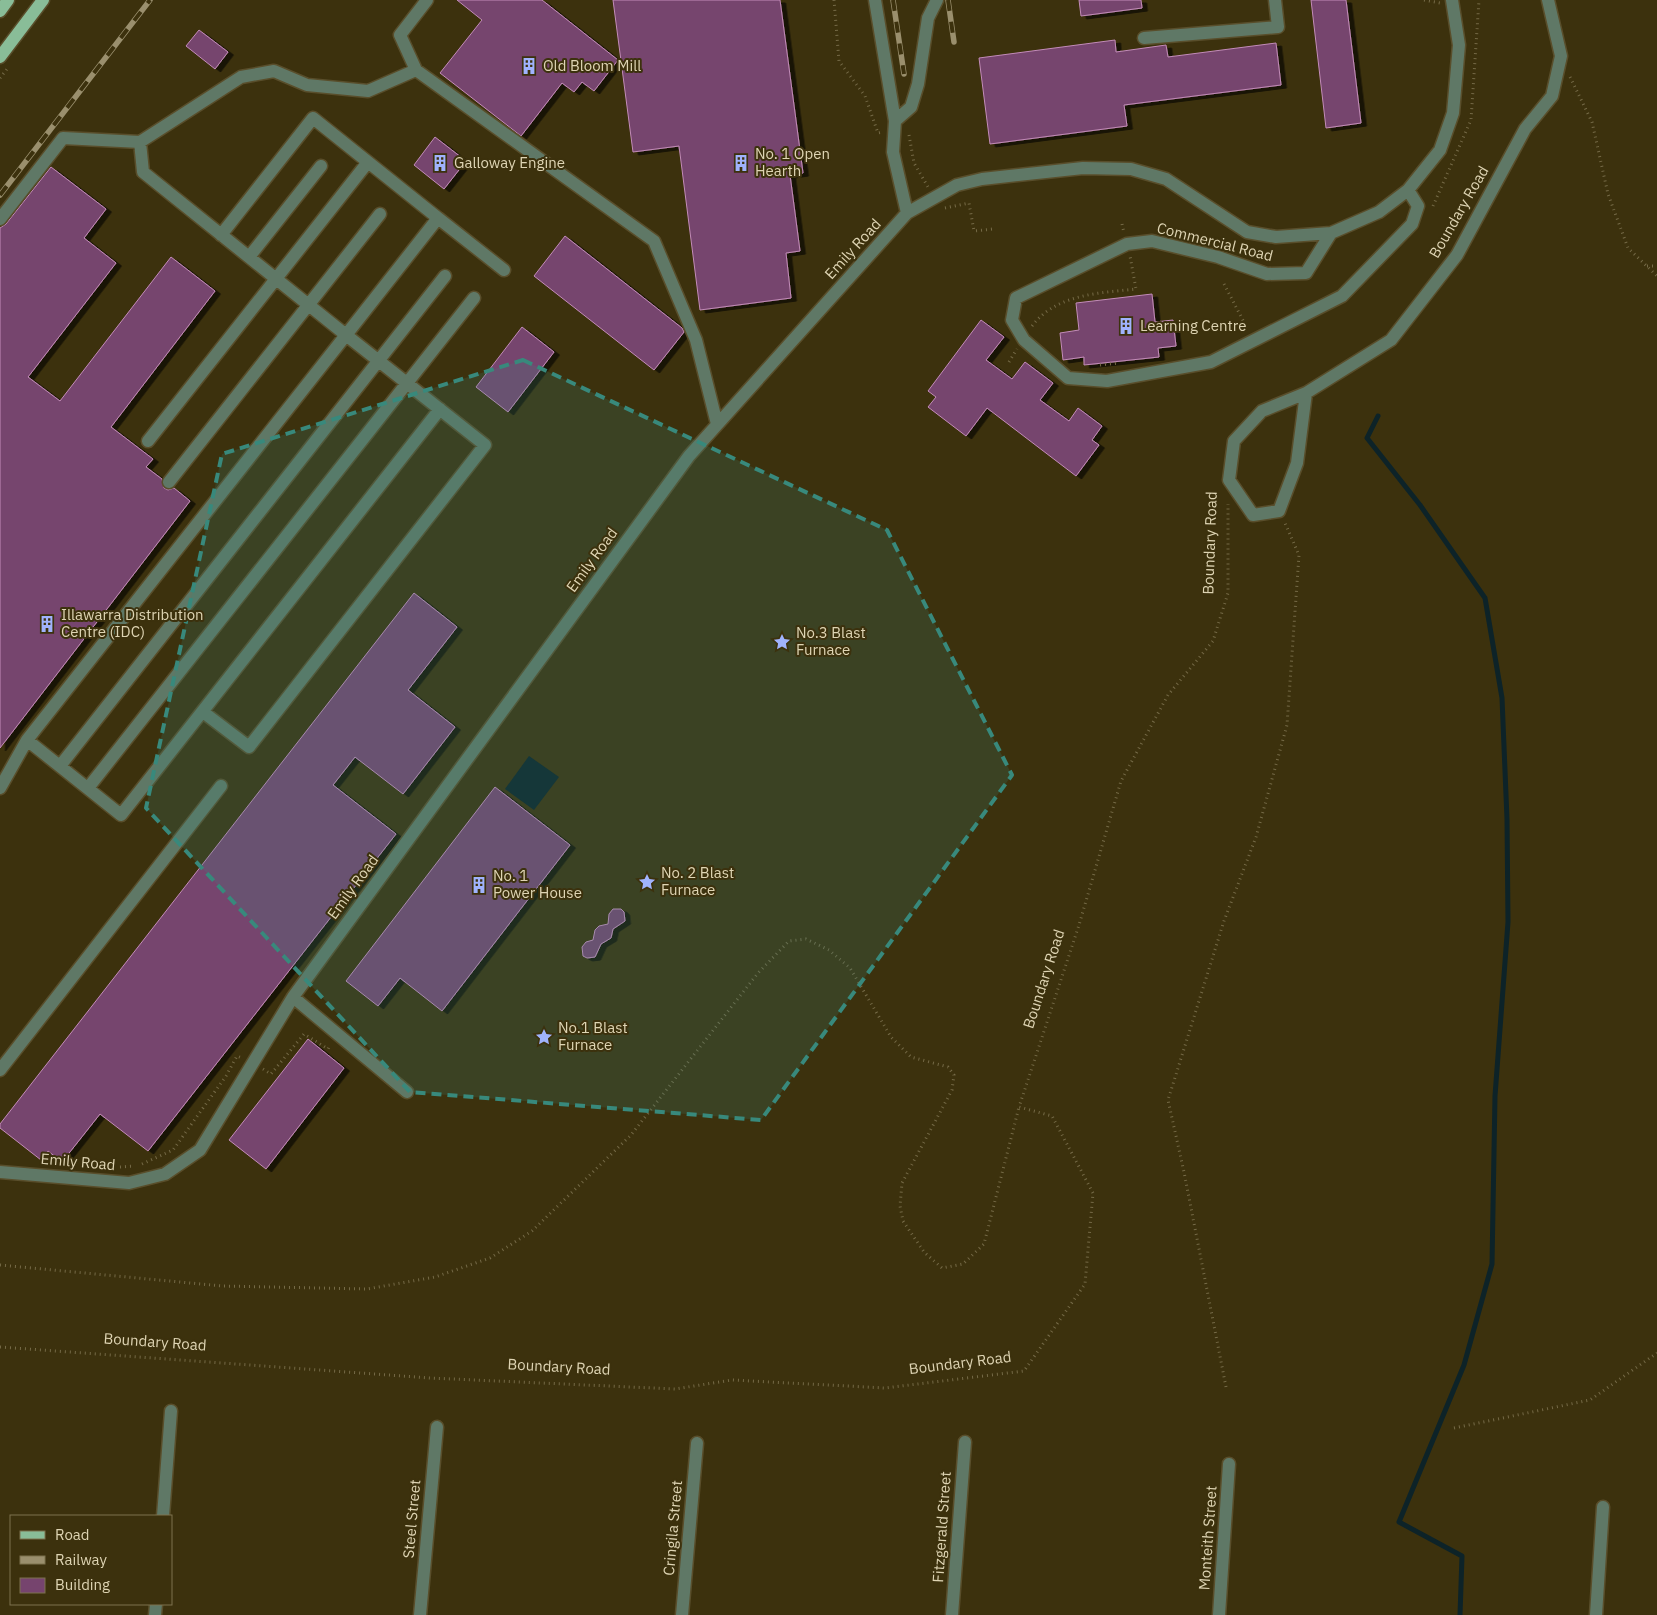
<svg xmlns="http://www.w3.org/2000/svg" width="1657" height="1615" viewBox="0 0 1657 1615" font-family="'IBM Plex Sans',sans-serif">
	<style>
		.water { fill: #0d2328 }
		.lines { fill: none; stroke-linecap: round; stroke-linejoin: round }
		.stream { stroke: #0d2328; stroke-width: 5 }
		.building { fill: #76446e; stroke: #c38cb9; filter: url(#shadow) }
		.minor-casing { stroke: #594e2b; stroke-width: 15 }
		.major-casing { stroke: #594e2b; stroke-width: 15 }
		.path { stroke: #756a47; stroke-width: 3; stroke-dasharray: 1 4; stroke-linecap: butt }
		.minor { stroke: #5f7866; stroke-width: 12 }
		.major { stroke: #89bd98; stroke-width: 12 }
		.rail-casing { stroke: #9a8f6d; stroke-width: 5.5 }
		.rail { stroke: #3c310d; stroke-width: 4; stroke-dasharray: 11; stroke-linecap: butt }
		.marked { fill: #38897c; fill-opacity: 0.2; stroke: #38897c; stroke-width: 4; stroke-dasharray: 10 6; stroke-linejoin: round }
		.labels { text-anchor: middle; stroke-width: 4; stroke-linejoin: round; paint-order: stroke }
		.poi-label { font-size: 15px; fill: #ded4b3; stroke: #3c310d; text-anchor: start }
		.street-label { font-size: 15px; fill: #ded4b3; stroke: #3c310d }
	</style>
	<defs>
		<filter id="shadow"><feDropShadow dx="5.5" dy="3" stdDeviation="0" flood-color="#0009"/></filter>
	</defs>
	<rect width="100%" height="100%" fill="#3c310d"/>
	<path class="water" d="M529,756l30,21 -25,33 -29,-21z"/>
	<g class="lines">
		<path class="stream" d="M1378,416l-11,22 53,67 65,93 17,100 5,121 1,103 -13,174 -3,168 -28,101 -65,157 63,34 -2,59"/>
	</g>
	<path class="building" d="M457,0h85l76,60 -24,31 -12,-9 -8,10 -12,-9 -41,53 -81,-63 42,-53z
		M613,0h167l23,173 -13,2 10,76 -14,2 5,45 -91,12 -21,-164 -46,6z
		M1079,0h62l1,8 -61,8z
		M1311,0h35l15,123 -35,5z
		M199,30l29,22 -13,17 -29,-23z
		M1115,40l1,12 50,-7 2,12 108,-14 5,42 -157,20 3,21 -137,18 -11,-86z
		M435,137l31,24 -22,28 -30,-24z
		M51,167l55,42 -22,29 32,25 -88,114 32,24 111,-144 44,34 -104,136 42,32 -7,8 16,12 2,9 4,2 6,-2 16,13 -190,247v-520l6,-4z
		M565,236l117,92 2,4 -30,38 -120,-94z
		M1152,294l3,28 18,-2 3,26 -18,2 1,9 -75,8v-8l-21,3 -3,-27 19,-3 -3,-27z
		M981,320l23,17 -18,23 26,19 13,-17 28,21 -13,17 29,21 9,-13 24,18 -10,14 7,5 -23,31 -89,-68 -21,28 -38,-29 8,-10 -8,-6z
		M522,327l32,25 -46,60 -32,-25z
		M414,593l43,34 -49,63 47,37 -52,67 -48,-37 -22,28 63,49 -248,317 -48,-37 -38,48 -14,-11 -7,9 -41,-32v-4z
		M495,787l75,58 -128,166 -42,-33 -22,28 -32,-25z
		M613,909h8l3,3 1,9 -12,8 -2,9 -10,6 -6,13 -8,1 -4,-2 -1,-9 4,-5 7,-2 2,-10 4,-4 9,-2 1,-10z
		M308,1039l36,29 -78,101 -37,-29z"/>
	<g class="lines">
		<g class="minor-casing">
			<path id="minor" d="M427,0l-27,35 16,35 238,171 42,99 21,84
				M875,0l20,121 -2,31 14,61
				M1144,38l134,-11 -3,-27
				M895,121l16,-14 7,-23 10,-66 9,-18
				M0,219l63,-81 77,4
				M1331,233l-25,40 -39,1 -49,-17 -66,-16 -25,3 -111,54 -4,22 12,20 44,38 39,3 104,-19 131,-66 70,-72 6,-18 -10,-16
				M221,235l92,-117 55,44
				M249,257l72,-91
				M1306,393l-44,18 -28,30 -5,39 24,35 26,-4 18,-48 9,-70 85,-53 66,-85 68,-126 27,-33 9,-40 -13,-56
				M148,441l220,-279 70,56
				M169,482l211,-268
				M203,712l46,35 236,-302 -139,-110 92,-117 66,52
				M27,740l94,75 319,-406
				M60,766l385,-490
				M0,788l27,-48 319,-405 -203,-163 -3,-30 101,-65 33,-6 33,14 61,6 48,-21
				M88,788l386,-490
				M293,997l114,95
				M0,1070l221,-284
				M0,1172l129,11 36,-9 35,-24 93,-153 396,-541 218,-243 50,-28 25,-6 101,-11 48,1 35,10 81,53 29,5 55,-4 48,-21 29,-22 32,-40 13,-37 6,-68 -7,-45
				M163,1516l8,-105
				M155,1615l1,-11
				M420,1615l17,-188
				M682,1615l15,-172
				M952,1615l13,-173
				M1219,1615l10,-151
				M1596,1615l7,-108"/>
		</g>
		<g class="major-casing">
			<path id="major" d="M0,11l8,-11
				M0,57l43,-57"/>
		</g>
		<path class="path" d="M834,0l5,61 26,35 13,37 5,-1
			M1424,0l16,3
			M1570,77l22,45 16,72 20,54 29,28
			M0,78l7,-9
			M909,135l5,28 14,24
			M1433,206l38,-86 8,-120
			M945,208l24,-5 5,28 19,-2
			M1122,224l2,9
			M1647,266h10
			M1224,284l23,44
			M1032,326c24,-32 67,-33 104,-37l-6,-33
			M1009,362l8,-13
			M1100,365l19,-2
			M263,1069l8,5 33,-40 24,15 2,-5
			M142,1164l31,-14 53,-74 11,-20 5,2
			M120,1167l14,-1
			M0,1265l222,21 145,3 68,-12 55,-19 42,-27 99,-96 127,-162 31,-32 17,-2 23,11 21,18 41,69 20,20 37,10 6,8 -2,15 -50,93 -2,23 3,15 21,31 18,16 21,-4 21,-20 35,-137
			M0,1347l430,31 245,11 57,-9 153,8 139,-17 61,-87 8,-91 -41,-77 -33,-9 60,-182 42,-144 47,-86 45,-54 15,-48v-89
			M1226,1387l-42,-215 -16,-72 56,-179 32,-84 31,-112 12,-170 -14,-32
			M1454,1428l136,-28 67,-47"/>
		<use href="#minor" class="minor"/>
		<use href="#major" class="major"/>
		<g class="rail-casing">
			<path id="rail" d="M893,0l11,74
				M948,0l6,42
				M0,195l150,-195"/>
		</g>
		<use href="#rail" class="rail"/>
	</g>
	<path class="marked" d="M523,360l364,170 125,245 -251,345 -351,-28 -264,-284 76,-354z"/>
	<defs>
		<g id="building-bare" transform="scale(1.35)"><path d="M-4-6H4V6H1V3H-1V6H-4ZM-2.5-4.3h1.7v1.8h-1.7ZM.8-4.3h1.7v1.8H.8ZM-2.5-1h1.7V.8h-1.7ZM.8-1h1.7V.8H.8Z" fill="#a0b3fd" stroke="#3c310d" stroke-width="2.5" paint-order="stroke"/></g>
		<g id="sight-bare" transform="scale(1.35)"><path d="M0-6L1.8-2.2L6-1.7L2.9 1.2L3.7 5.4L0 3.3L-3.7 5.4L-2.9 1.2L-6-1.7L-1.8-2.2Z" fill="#a0b3fd" stroke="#3c310d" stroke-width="2.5" paint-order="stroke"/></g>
	</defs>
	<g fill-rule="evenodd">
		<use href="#building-bare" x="529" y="66"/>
		<use href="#building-bare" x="440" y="163"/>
		<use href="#building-bare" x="741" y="163"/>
		<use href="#building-bare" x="1126" y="326"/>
		<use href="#building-bare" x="47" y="624"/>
		<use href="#sight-bare" x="782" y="642"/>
		<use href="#sight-bare" x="647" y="882"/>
		<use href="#building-bare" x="479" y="885"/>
		<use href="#sight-bare" x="544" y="1037"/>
	</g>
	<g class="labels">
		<g class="poi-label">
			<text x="543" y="71">Old Bloom Mill</text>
			<text x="755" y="159">No. 1 Open<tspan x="755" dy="17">Hearth</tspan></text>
			<text x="454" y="168">Galloway Engine</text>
			<text x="1140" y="331">Learning Centre</text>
			<text x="61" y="620">Illawarra Distribution<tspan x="61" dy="17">Centre (IDC)</tspan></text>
			<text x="796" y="638">No.3 Blast<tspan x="796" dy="17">Furnace</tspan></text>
			<text x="661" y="878">No. 2 Blast<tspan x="661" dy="17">Furnace</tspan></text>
			<text x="493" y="881">No. 1<tspan x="493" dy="17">Power House</tspan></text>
			<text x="558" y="1033">No.1 Blast<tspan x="558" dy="17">Furnace</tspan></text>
		</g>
		<g class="street-label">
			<text transform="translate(1459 212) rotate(-60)" y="5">Boundary Road</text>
			<text transform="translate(1215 242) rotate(14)" y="5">Commercial Road</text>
			<text transform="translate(853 249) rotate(-48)" y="5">Emily Road</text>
			<text transform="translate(1210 543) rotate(-88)" y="5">Boundary Road</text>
			<text transform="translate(592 560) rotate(-54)" y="5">Emily Road</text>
			<text transform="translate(353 887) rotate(-54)" y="5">Emily Road</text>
			<text transform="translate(1044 979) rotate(-72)" y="5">Boundary Road</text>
			<text transform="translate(78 1162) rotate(5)" y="5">Emily Road</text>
			<text transform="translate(155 1342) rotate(4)" y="5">Boundary Road</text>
			<text transform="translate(960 1363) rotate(-7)" y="5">Boundary Road</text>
			<text transform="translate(559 1367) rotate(3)" y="5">Boundary Road</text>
			<text transform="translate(412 1519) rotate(-85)" y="5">Steel Street</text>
			<text transform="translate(942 1527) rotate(-86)" y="5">Fitzgerald Street</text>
			<text transform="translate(673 1528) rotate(-85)" y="5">Cringila Street</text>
			<text transform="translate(1208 1538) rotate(-86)" y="5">Monteith Street</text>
		</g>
	</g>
	<rect x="10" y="1515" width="162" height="90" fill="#3c310d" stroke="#7d724f"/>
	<rect x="20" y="1531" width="25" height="8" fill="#89bd98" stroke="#7d724f"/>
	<text x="55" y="1540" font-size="15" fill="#ded4b3">Road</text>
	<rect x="20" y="1556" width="25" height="8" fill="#9a8f6d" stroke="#7d724f"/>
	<text x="55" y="1565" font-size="15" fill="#ded4b3">Railway</text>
	<rect x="20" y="1578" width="25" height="15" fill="#76446e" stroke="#7d724f"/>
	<text x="55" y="1590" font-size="15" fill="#ded4b3">Building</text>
</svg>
